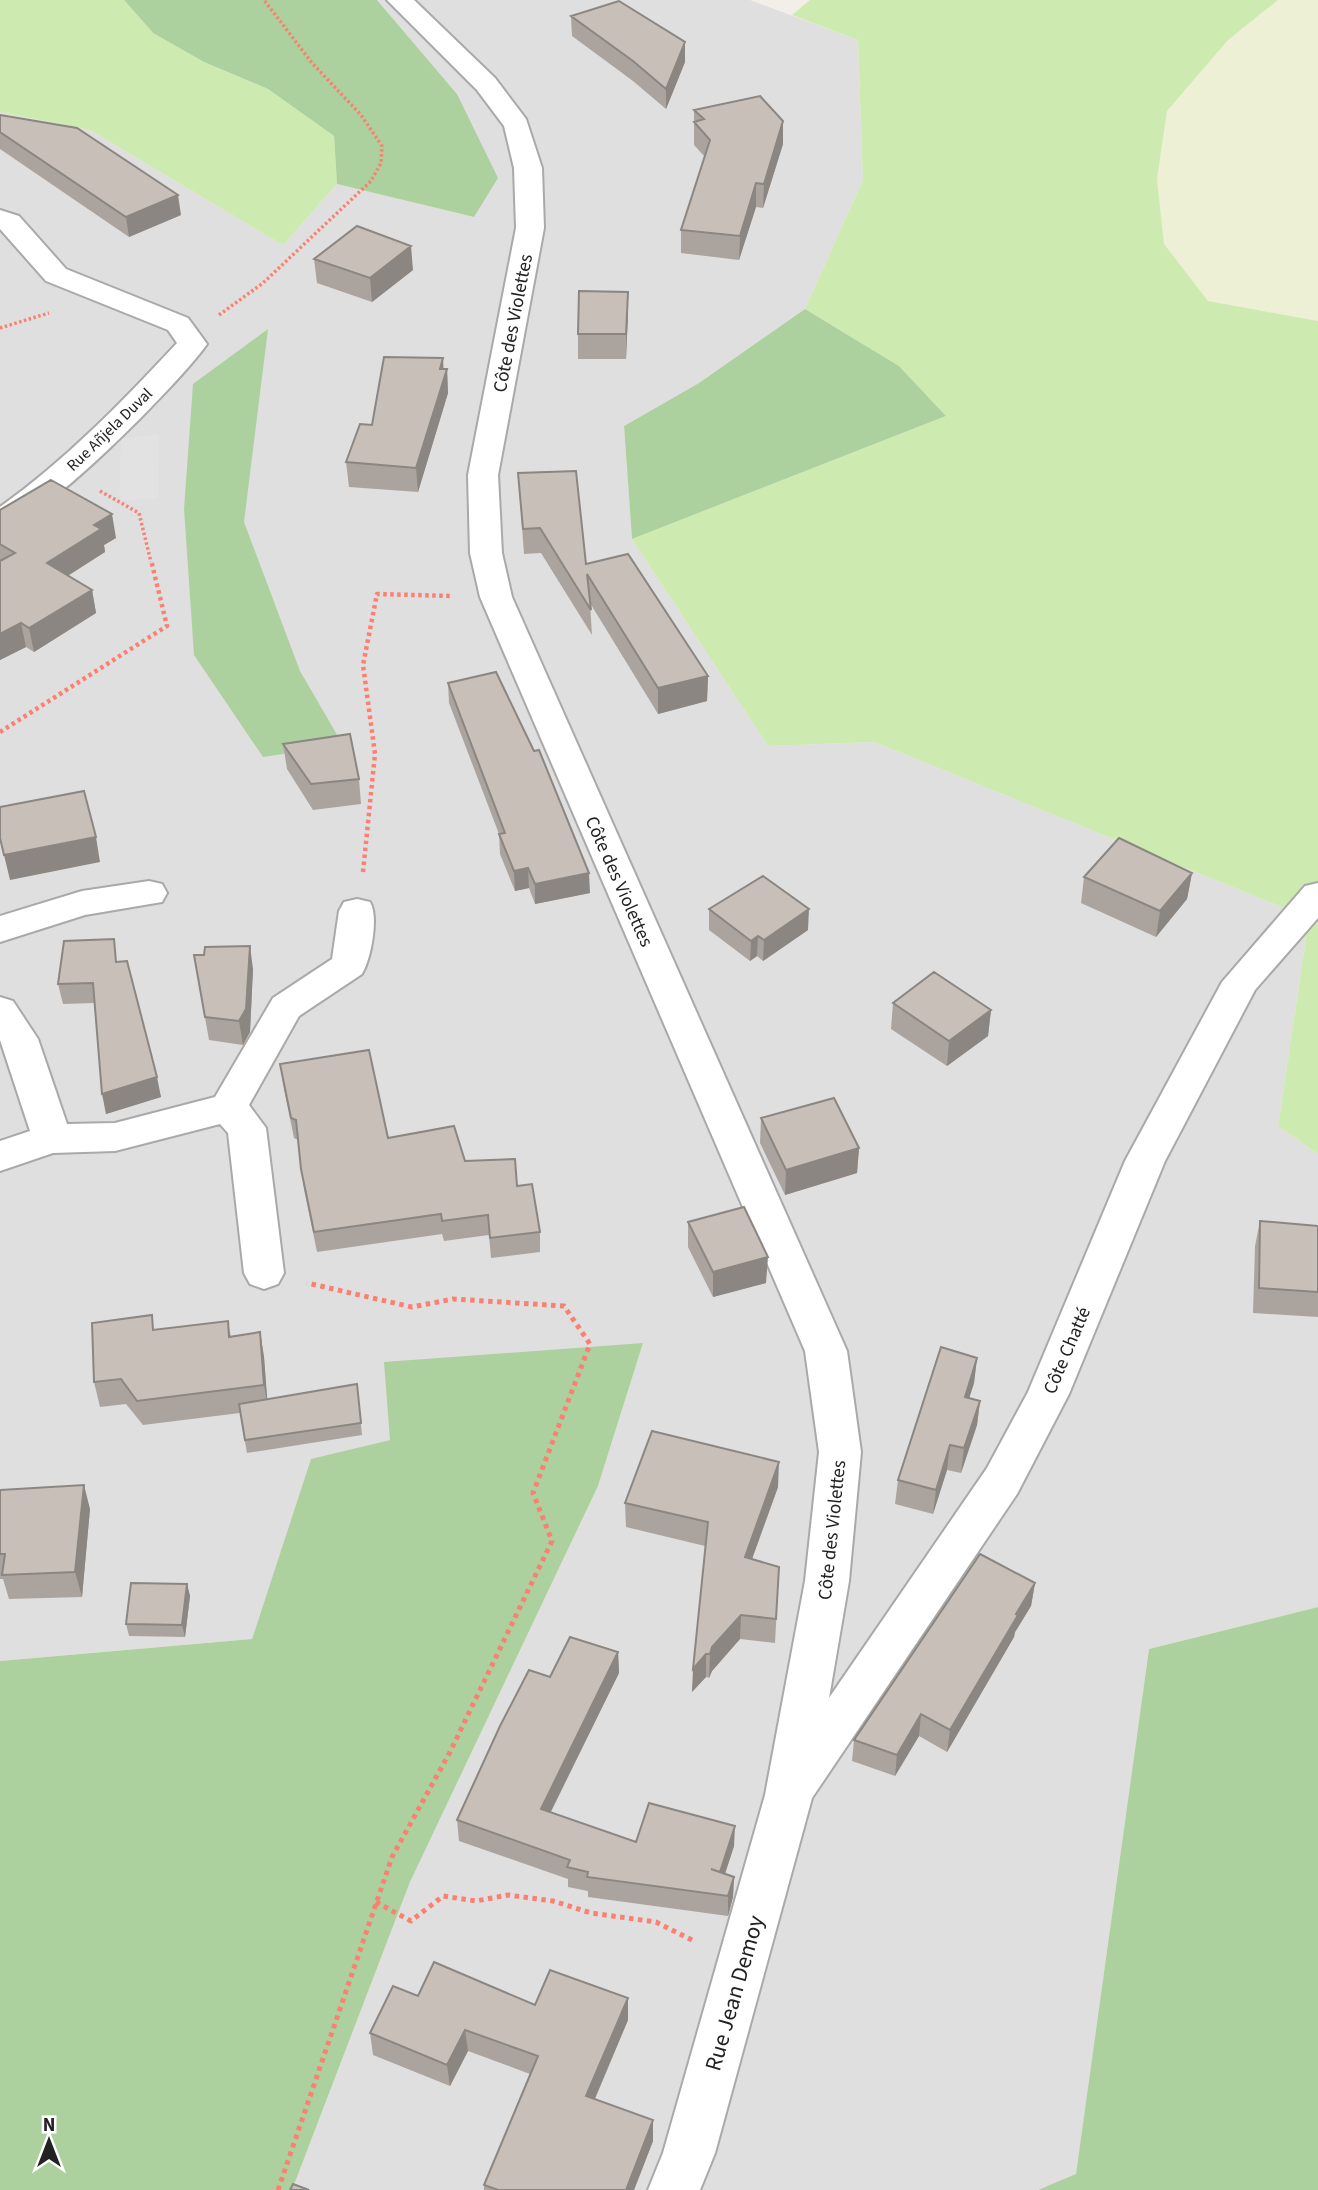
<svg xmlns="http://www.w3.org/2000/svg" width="1318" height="2190" viewBox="0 0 1318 2190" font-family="'Source Sans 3',sans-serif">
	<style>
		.residential { fill: #e0dfdf }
		.farmland { fill: #eef0d5 }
		.grass { fill: #cdebb0 }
		.forest { fill: #add19e }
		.parking { fill: #e2e2e2 }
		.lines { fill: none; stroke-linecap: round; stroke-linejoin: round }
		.minor-casing { stroke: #a9a9a9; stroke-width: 4 }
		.path-far2 { stroke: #fa8072; stroke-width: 3.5; stroke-dasharray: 2.5 2.5; stroke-linecap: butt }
		.path-far1 { stroke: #fa8072; stroke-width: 4.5; stroke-dasharray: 3.5 3.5; stroke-linecap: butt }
		.path { stroke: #fa8072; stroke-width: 5; stroke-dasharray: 4.5 4.5; stroke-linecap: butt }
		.minor { fill: #fff; fill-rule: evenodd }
		.wall { fill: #aba49e }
		.shaded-wall { fill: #8b8681 }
		.building { fill: #c7bfb8; stroke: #8b8681; stroke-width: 2 }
		.labels { text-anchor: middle; stroke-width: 5; stroke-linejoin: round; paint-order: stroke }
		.far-street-label { font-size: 16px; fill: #222; stroke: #fff }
		.street-label { font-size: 19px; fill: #222; stroke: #fff }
		.near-street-label { font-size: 23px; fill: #222; stroke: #fff }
	</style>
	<rect width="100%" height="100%" fill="#f2efe9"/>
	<path class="residential" d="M377,0h373l108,40 5,140 -58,129 -106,74 -75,43 8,113 136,207 106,-4 435,176 -31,208 40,28v453l-169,42 -73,526 -38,15h-746l118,-308 188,-396 45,-143 -253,97 -79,20 -59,179 -252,22v-1549l90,18 193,115 54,-61 137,33 -17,-123z"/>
	<path class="farmland" d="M1278,0h40v321l-110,-20 -44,-57 -7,-65 10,-68 61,-71z"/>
	<path class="grass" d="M0,0h124l29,33 51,29 64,27 66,47 3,48 -54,61 -193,-115 -90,-18z
		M810,0h468l-50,40 -61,71 -10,68 7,65 44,57 110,20v833l-40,-28 31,-208 -435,-176 -106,4 -136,-207 314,-123 -47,-50 -94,-57 58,-129 -5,-140 -66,-25z"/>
	<path class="forest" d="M124,0h253l80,94 41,84 -24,39 -137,-33 -3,-48 -66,-47 -64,-27 -51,-29z
		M805,309l94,57 47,50 -314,123 -8,-113 75,-43z
		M268,329l-24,193 56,149 43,74 -80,12 -69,-102 -10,-146 9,-125z
		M643,1343l-45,143 -188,396 -118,308h-292v-529l252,-22 59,-180 79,-19 -6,-78z
		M1318,1607v583h-280l38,-16 73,-525z"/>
	<path class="parking" d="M159,435l-1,63 -39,3 2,-63z"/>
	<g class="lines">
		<g class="minor-casing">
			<path id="minor" d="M387,0h27l81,78 31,41 16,49 2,60 -46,247 4,78 10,44 335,754 14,101 -12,129 -20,117 158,-230 41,-76 97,-231 97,-179 83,-96 13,-3v35l-63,72 -90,171 -96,233 -52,100 -205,304 -97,355 -15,37h-52l15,-37 102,-358 40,-214 14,-129 -14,-101 -325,-754 -10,-44 -2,-78 48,-247 -2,-60 -10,-42 -27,-36z
				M0,210l19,6 47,53 122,49 19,26c-28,40 -164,177 -207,187v-24c66,-47 122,-105 177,-164l-9,-13 -122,-49 -46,-52z
				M149,881l13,3 5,9 -5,9 -77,13 -85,27v-26l82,-25z
				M357,899l13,3c9,15 1,57 -8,72l-63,42 -50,89 17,23 18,145 -6,11 -14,5 -14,-5 -6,-11 -16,-140 -8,-9 -105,27 -62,2 -53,18v-30l30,-10 -30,-91v-43l13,4 25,38 29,85 48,-1 100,-26 58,-99 59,-39 7,-48 5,-9z"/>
		</g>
		<path class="path-far2" d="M219,315l44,-32 108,-102 10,-18 1,-17 -21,-31 -49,-52 -48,-63
			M0,328l49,-15
			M100,491l39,22 12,49"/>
		<path class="path-far1" d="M0,732l167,-106 -16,-66
			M363,872l12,-118 -12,-89 14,-71 75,2"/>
		<path class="path" d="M376,1902l35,19 32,-25 33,5 32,-6 45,6 38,12 65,9 38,19
			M278,2190l114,-333 58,-105 102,-211 -19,-48 57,-149 -26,-38 -111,-7 -41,8 -105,-24"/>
		<use href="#minor" class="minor"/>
	</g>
	<path class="wall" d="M571,16l114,46 -19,47 -33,-28 -61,-45z
		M694,110l89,34 -20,64 -7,-1 -17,53 -58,-7v-23l24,-73 -11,-12z
		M0,115l181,100 -52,22 -129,-88z
		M314,259l99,11 -41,32 -55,-19z
		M628,292l-2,67h-48v-25z
		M443,358v11h4l1,24 -30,99 -69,-5 -3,-25 26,-37z
		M518,473l68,91 122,112 -1,25 -49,13 -68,-111 2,32 -51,-82 -17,1z
		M0,510l116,28 -12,7 1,7 -37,24 24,14 4,23 -62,39 -8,-5 -26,13z
		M448,683l142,210 -55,11 -6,-16 -14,3 -15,-37 -1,-20 -50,-131z
		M283,744l76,35 2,25 -48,6 -26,-41z
		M1192,873l-5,26 -31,38 -75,-34 3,-26z
		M709,909l99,21 -45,31 -6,-5 -7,5 -41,-31z
		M194,955h10l49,14 -3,63 -7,13 -34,-5z
		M118,962l43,135 -55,17 -12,-111 -31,1 -5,-20z
		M893,1003l98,7 -3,26 -41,30 -56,-37z
		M280,1064l108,74 77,23 52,25 23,46v20l-49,6 -2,-23 -45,6 -2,-7 -125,18 -13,-63 -6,-49 -4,-2 -11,-54z
		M761,1118l98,30 -2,25 -72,22 -25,-52z
		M1260,1221l58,5v91l-65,-4 2,-67z
		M688,1222l78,61 -53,14 -25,-50z
		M228,1321l3,16 29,-5 4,25 3,42 90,-15 5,51 -115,18 -7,-40 -97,12 -17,-21 -26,3 -6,-25 61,-52z
		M977,1358l-3,25 -5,15 11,3 -3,24 -16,48 -14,-3 -14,44 -38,-10 3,-24z
		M778,1487l-26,72 27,8 -4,76 -35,-4 -28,32 -3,7 -3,-1 -14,15 13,-146 -79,-19 -1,-24z
		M0,1490l90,19 -8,88 -73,2 -6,-20h-3z
		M1035,1583l-4,23 -16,26 -1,5 -67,115 -28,-16 -24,40 -43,-15 2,-21z
		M187,1584l3,12 -5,41 -56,-1 -3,-12z
		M618,1652l1,21 -68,139 85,30 98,4 -9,28 9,3 -1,20 -5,19 -140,-19v-6l-20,-4v-8l-109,-38 -2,-21 93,-143z
		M418,1996l117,9 93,15 -33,79 58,21v21l-19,49h-150v-5l46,-111 -62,-23 -18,35 -77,-31 -3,-22z"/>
	<path class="shaded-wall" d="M685,42v20l-19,47v-20z
		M783,121v23l-20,64 1,-24z
		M756,183v24l-17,53 1,-24z
		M178,195l3,20 -52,22 -3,-20z
		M411,246l2,24 -41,32 -2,-24z
		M628,292v24l-2,43v-25z
		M443,358l1,21 3,-10 1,24 -30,99 -2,-24z
		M112,514l4,24 -12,7 1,7 -54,34 -4,-23 47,-38z
		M92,590l4,23 -62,39 -5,-24z
		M21,623l5,24 -26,13v-26z
		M708,676l-1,25 -49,13v-26z
		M96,837l4,25 -90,18 -6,-25z
		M528,868l1,20 -14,3 -1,-20z
		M589,873l1,20 -55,11v-20z
		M1192,873l-5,26 -31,38 4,-26z
		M809,909l-1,21 -45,31 1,-21z
		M758,936l-1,20 -7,5 1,-20z
		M250,946l3,23 -3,63 -7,13 -4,-24z
		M991,1010l-3,26 -41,30 2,-25z
		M157,1077l4,20 -55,17 -4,-20z
		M859,1148l-2,25 -72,22 1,-25z
		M768,1257l-2,26 -53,14v-25z
		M260,1332l4,25 4,52 -4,-24z
		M977,1358l-3,25 -12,38 3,-24z
		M980,1401l-3,24 -16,48 3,-25z
		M950,1445l-3,25 -14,44 3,-24z
		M779,1462l-1,25 -34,94 1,-24z
		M84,1485l6,24 -8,88 -7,-25z
		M1035,1583l-4,23 -16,26 -1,5 -67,115 3,-22 66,-116z
		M187,1584l3,12 -5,41 -3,-12z
		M741,1615l-1,24 -28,32 -3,7 1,-24 2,-7z
		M618,1652l1,21 -77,156 -1,-20z
		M706,1654v23l-14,15 1,-23z
		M921,1714l-2,22 -24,40 2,-21z
		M735,1826l-1,20 -15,46 1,-20z
		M734,1877l-1,20 -5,19v-20z
		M628,1998v22l-41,97 -1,-21z
		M465,2030l3,21 -18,35 -3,-21z
		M653,2120v21l-19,49h-8z"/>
	<path class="building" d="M619,1l66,41 -19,47 -33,-28 -62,-45z
		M760,96l23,25 -19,63 -8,-1 -16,53 -59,-6 29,-90 -16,-18 10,-3 -10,-9z
		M0,115l77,13 101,67 -52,22 -126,-85z
		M357,226l54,20 -41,32 -56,-19z
		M579,291l49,1 -2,42h-48z
		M384,357l59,1 -3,11h7l-31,99 -70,-6 14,-38 12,1z
		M576,471l10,93 42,-10 80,122 -50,12 -71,-114 4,36 -51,-82 -17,1 -5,-56z
		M51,480l61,34 -18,11 7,4 -54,34 45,27 -63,38 -8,-5 -21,11v-73l15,-8 -15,-9v-34z
		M496,672l38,79 5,-1 50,123 -54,11 -7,-16 -14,3 -15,-37 6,-1 -57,-150z
		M350,734l9,45 -48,5 -28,-40z
		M84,791l12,46 -92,18 -4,-17v-31z
		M1119,838l73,35 -32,38 -76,-34z
		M763,876l46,33 -45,31 -6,-4 -7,5 -42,-32z
		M114,939l2,23 11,-1 30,116 -55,17 -9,-111 -35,1 6,-43z
		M250,946l-4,63 -7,12 -34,-4 -11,-62h10l1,-8z
		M934,972l57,38 -42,31 -56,-38z
		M369,1050l19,88 66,-12 11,35 50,-2 2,27 15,-2 8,48 -50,6 -2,-23 -46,6 -1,-7 -127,18 -13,-63 -5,-49 -5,-2 -11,-54z
		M834,1098l25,50 -73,22 -25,-52z
		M744,1207l24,50 -55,15 -25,-50z
		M1260,1221l58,5v66l-59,-4z
		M152,1315l1,15 75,-9 1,16 31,-5 4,53 -127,16 -16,-22 -27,3 -2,-59z
		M941,1347l36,11 -12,39 15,4 -16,47 -14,-3 -14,45 -38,-10z
		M357,1384l4,39 -116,17 -6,-36z
		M652,1431l127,31 -34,95 34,10 -3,52 -35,-4 -29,32 -2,7h-4l-13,15 15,-147 -83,-19z
		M84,1485l-9,87 -73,3 3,-21h-5v-64z
		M980,1554l55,29 -19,31 2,1 -68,115 -29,-16 -24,41 -43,-15z
		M131,1583l56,1 -5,41 -56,-1z
		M570,1637l48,15 -77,157 95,33 13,-39 86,23 -15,46 -9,-3 23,8 -6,19 -141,-19 1,-5 -21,-5 3,-7 -113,-40 43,-94 29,-56 21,7z
		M434,1962l101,43 15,-35 78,28 -42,98 67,24 -27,70h-128l-14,-5 54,-129 -73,-26 -18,35 -77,-32 23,-47 25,10z
		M293,2184l16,6h-19z"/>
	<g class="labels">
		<g class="far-street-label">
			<text transform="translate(109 429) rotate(-44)" y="6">Rue Añjela Duval</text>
		</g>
		<g class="street-label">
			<text transform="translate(512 323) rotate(-79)" y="7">Côte des Violettes</text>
			<text transform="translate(620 881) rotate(66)" y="7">Côte des Violettes</text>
			<text transform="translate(1066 1350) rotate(-67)" y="7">Côte Chatté</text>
			<text transform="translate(831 1530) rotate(-84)" y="7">Côte des Violettes</text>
		</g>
		<g class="near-street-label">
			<text transform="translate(734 1993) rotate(-74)" y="8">Rue Jean Demoy</text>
		</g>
	</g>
	<g transform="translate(49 2141)" stroke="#ffffff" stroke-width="5" paint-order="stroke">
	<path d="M0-5L12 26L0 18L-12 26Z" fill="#222222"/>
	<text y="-10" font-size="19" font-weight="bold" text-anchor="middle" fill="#222222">N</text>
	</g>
</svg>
